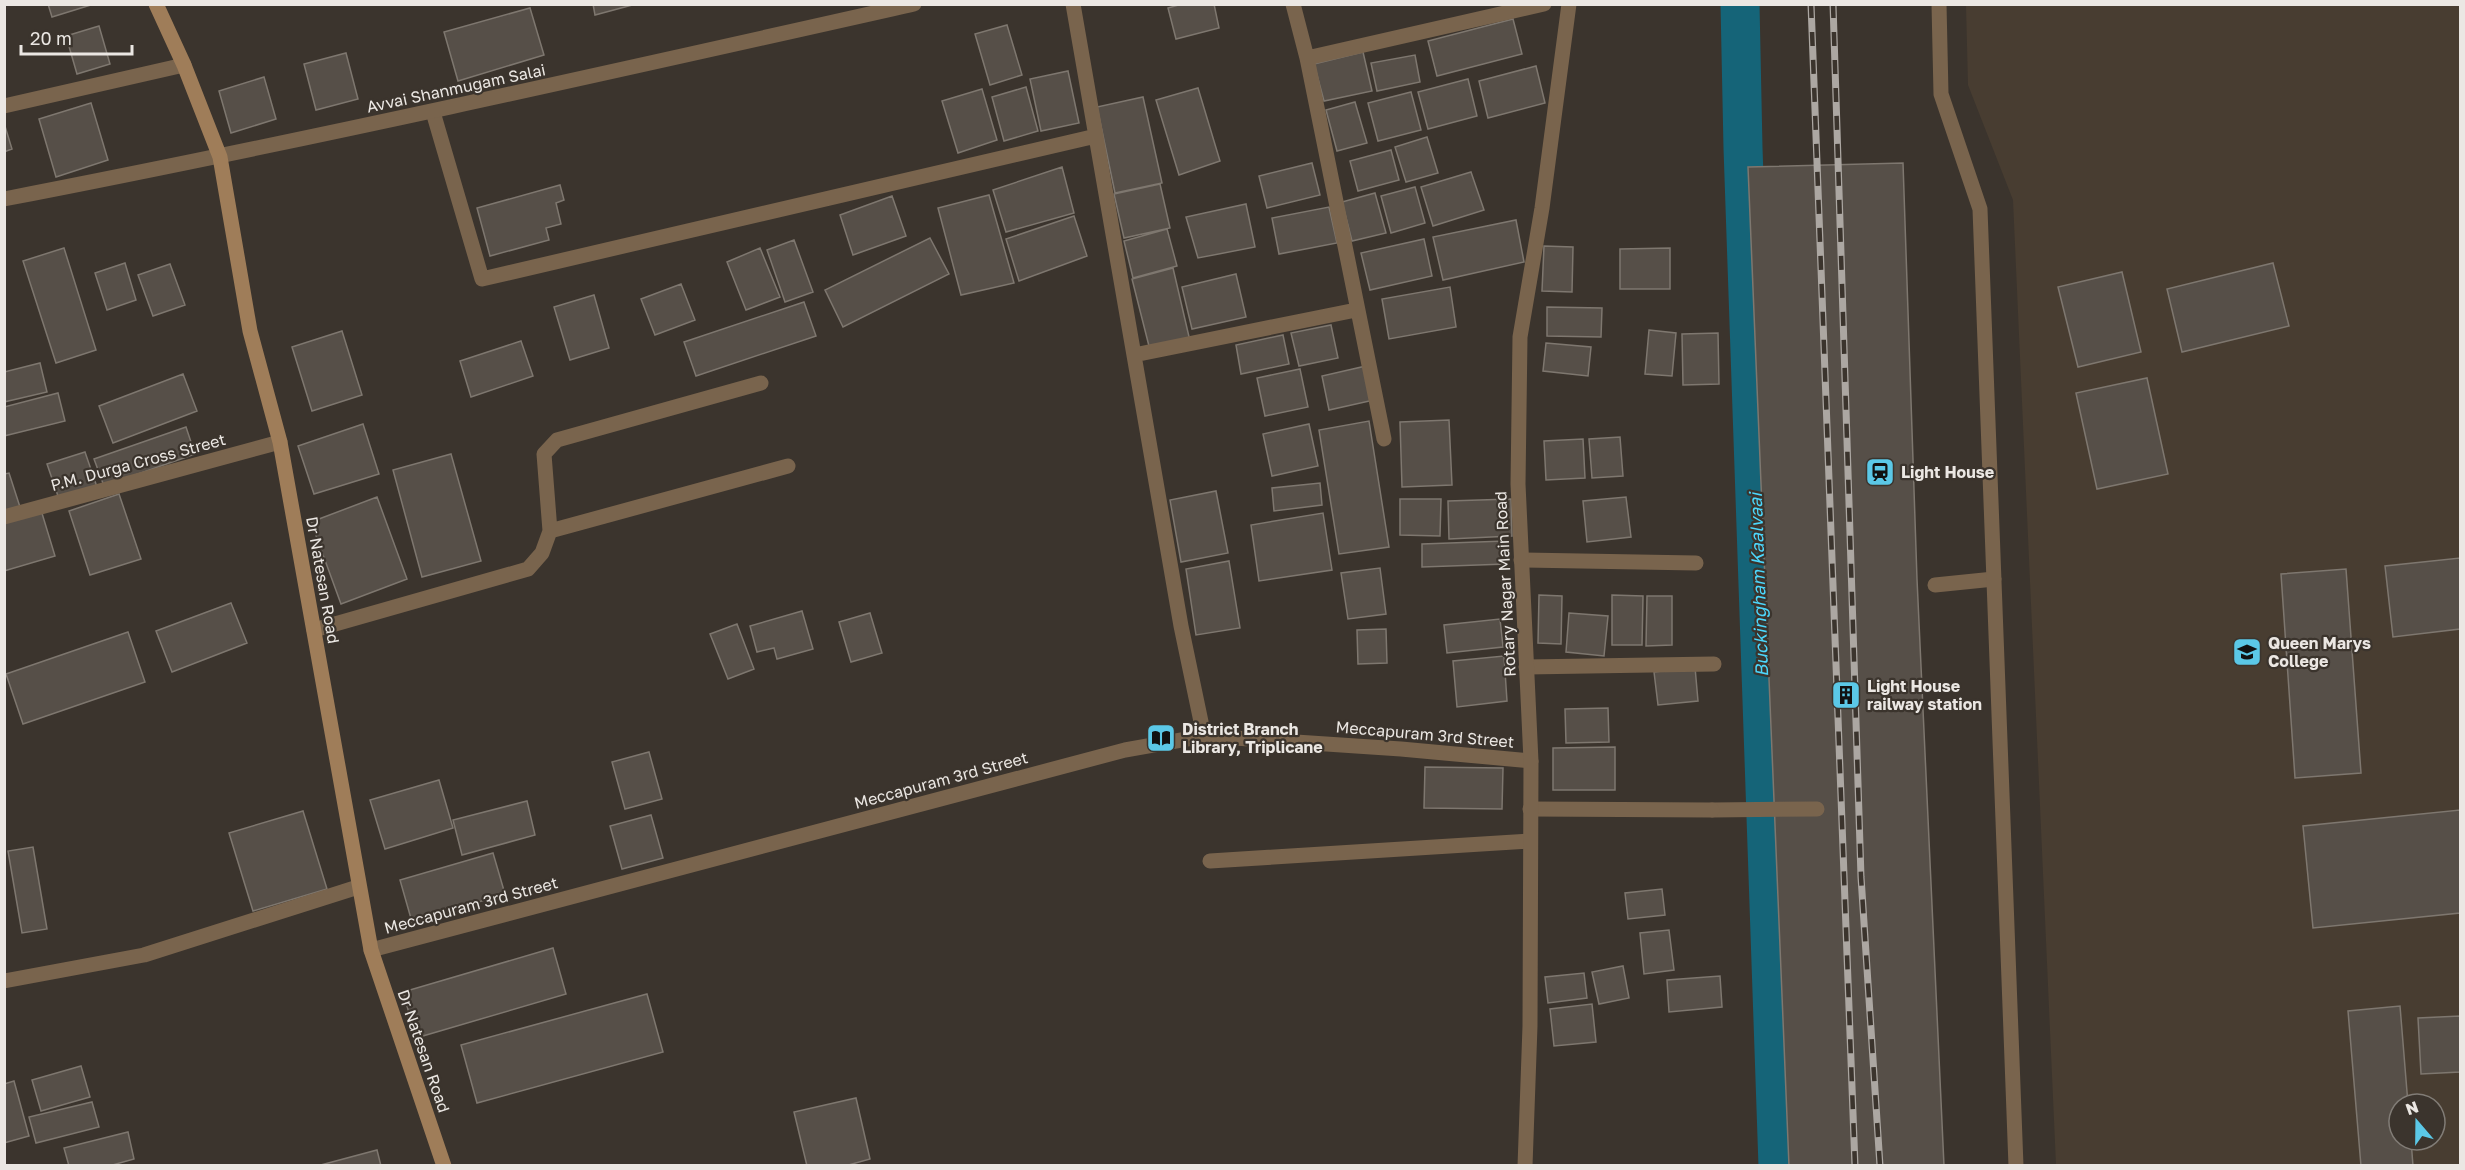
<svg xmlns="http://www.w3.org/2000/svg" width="2465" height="1170" viewBox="0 0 2465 1170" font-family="'Golos Text',sans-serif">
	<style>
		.built { fill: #483d31; fill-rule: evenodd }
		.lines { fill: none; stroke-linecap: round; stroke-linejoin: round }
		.canal { stroke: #156478; stroke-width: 39 }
		.building { fill: #564f48; stroke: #7e776f; stroke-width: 1.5 }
		.service { stroke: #79644d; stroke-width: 15 }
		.pedestrian { stroke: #79644d; stroke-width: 15 }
		.minor { stroke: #79644d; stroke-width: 15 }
		.tertiary { stroke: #79644d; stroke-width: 15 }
		.secondary { stroke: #9f7d59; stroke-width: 15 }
		.rail-casing { stroke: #aca7a2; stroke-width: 7 }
		.rail { stroke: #3b342d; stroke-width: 4.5; stroke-dasharray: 14; stroke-linecap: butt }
		.labels { text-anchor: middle; stroke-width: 4.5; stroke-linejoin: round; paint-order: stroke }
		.street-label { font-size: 16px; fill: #ebe7e3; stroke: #3b342d }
		.poi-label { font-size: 16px; font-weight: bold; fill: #ebe7e3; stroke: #3b342d; text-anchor: start }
		.water-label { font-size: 18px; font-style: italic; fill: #4cd7fc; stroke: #3b342d }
	</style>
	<rect width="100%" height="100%" fill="#3b342d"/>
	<path class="built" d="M1966,5h494v1160h-404l-43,-965 -45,-115zM2399,1104h36v36h-36z"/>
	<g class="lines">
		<path class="canal" d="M1740,4l3,144 35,1018"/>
	</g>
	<path class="building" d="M48,4h46l-42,13z
		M593,4h43l-41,11z
		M1182,4h32l5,24 -43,11 -8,-31z
		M530,8l14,47 -86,26 -14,-49z
		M1513,19l9,35 -85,22 -9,-35z
		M1007,25l15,50 -32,10 -15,-51z
		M99,26l11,38 -33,10 -11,-38z
		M1363,52l9,39 -48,10 -10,-37z
		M346,53l12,46 -42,11 -12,-46z
		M1415,55l5,27 -43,9 -6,-28z
		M1536,66l9,37 -57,15 -9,-37z
		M1068,71l11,52 -38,8 -11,-52z
		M264,77l12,42 -45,14 -12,-42z
		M1468,79l9,37 -49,13 -10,-37z
		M1026,87l12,44 -34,10 -12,-44z
		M1198,88l22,73 -41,14 -23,-75z
		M982,89l15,51 -39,13 -16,-52z
		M1411,92l10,38 -43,11 -10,-38z
		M1143,97l19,86 -47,10 -18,-86z
		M1355,102l12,41 -30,8 -11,-41z
		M91,103l17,57 -52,17 -17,-58z
		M4,123l8,26 -8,3z
		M1427,137l11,36 -32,9 -11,-35z
		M1391,150l8,30 -41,11 -8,-30z
		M1312,163l8,32 -53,13 -8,-32z
		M1903,163l14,416 27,587h-155l-41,-999z
		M1062,167l12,46 -68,19 -13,-42z
		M1471,172l13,38 -51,16 -12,-39z
		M1160,184l10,44 -46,10 -10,-44z
		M560,185l4,15 -8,3 5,21 -15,4 3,12 -59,16 -13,-48z
		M1415,187l10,36 -34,10 -10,-37z
		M1375,193l11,40 -34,8 -10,-39z
		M989,195l25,88 -53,12 -23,-87z
		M892,196l14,40 -53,19 -13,-40z
		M1246,204l9,43 -57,11 -12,-41z
		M1329,207l8,36 -58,11 -7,-36z
		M1074,216l13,40 -68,25 -13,-42z
		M1516,220l8,42 -81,18 -10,-43z
		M1167,229l10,37 -44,12 -9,-37z
		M930,238l19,36 -106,53 -18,-37z
		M1424,239l8,37 -62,14 -9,-37z
		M794,240l19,52 -28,10 -18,-52z
		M1544,246l29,1 -1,45 -30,-1z
		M64,248l32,102 -40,13 -33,-102z
		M760,248l20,49 -34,13 -19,-48z
		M1670,248v41h-50v-40z
		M125,263l11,37 -29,10 -12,-37z
		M2273,263l16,63 -107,26 -15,-63z
		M170,264l15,41 -32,11 -15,-41z
		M1173,268l17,73 -40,9 -18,-71z
		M2122,272l19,80 -63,15 -20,-80z
		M1236,274l10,43 -54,12 -10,-42z
		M681,284l14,36 -40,15 -14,-36z
		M1450,287l6,40 -67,12 -7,-40z
		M594,295l15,53 -39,12 -16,-53z
		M804,302l12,34 -120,40 -12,-34z
		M1547,307l55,1 -1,29 -54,-1z
		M1331,325l7,33 -39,8 -8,-33z
		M1649,330l27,3 -4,43 -27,-2z
		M342,331l20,64 -50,16 -20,-64z
		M1718,333l1,51 -36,1 -1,-51z
		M1283,335l6,29 -48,10 -5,-29z
		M521,341l12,35 -62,21 -11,-36z
		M1546,343l45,4 -3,29 -45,-5z
		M40,363l7,29 -43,10v-30z
		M1366,366l8,34 -45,10 -7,-34z
		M1300,369l8,38 -43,9 -8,-38z
		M183,374l14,37 -84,32 -14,-37z
		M2147,378l21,96 -71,15 -21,-96z
		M58,393l7,28 -61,15v-29z
		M1449,420l3,65 -50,2 -2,-65z
		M1369,421l20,126 -50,7 -20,-124z
		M363,424l16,50 -65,20 -16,-48z
		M1309,424l9,42 -46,10 -9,-42z
		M186,427l9,27 -91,32 -10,-27z
		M1620,437l3,39 -31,2 -3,-39z
		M1583,439l2,39 -39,2 -2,-39z
		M85,452l12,35 -38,12 -12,-35z
		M451,454l30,107 -59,16 -29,-107z
		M9,473l11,34 -16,5v-38z
		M1320,483l2,22 -48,6 -2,-23z
		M1216,491l12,62 -47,9 -11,-62z
		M119,494l22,65 -51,16 -21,-64z
		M377,497l30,82 -66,25 -30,-82z
		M1626,497l5,40 -44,5 -4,-41z
		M1400,499h41l-1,37 -40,-1z
		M1511,499l1,37 -63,3 -1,-38z
		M41,510l14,46 -51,15v-51z
		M1323,513l9,57 -73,11 -8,-56z
		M1505,541l1,23 -84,3v-23z
		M2460,558v71l-67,8 -8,-71z
		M1229,561l11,67 -44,7 -10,-66z
		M1380,568l6,46 -38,5 -7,-46z
		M2346,569l15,204 -66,5 -14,-204z
		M1539,595l23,1 -1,48 -23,-1z
		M1612,595l31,1 -1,49h-30z
		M1647,596h25v49l-26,1z
		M231,603l16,40 -75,29 -16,-41z
		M802,611l11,38 -36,10 -3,-11 -17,4 -7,-26z
		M870,613l12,40 -31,9 -12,-40z
		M1569,613l39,3 -4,40 -38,-4z
		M1500,619l3,28 -56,6 -3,-28z
		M737,624l17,45 -26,10 -18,-45z
		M1386,629l1,34 -29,1 -1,-34z
		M128,632l17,50 -122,42 -17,-50z
		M1504,656l3,45 -50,6 -4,-46z
		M1695,667l3,34 -40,4 -4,-33z
		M1608,708l1,34 -43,1 -1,-34z
		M1615,747v43h-62v-42z
		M649,752l13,47 -37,10 -13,-47z
		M1425,767l78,1 -1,41 -78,-1z
		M439,780l14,48 -68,21 -15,-49z
		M527,801l8,34 -73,20 -9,-35z
		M2460,810v103l-147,15 -10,-102z
		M303,811l24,78 -74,22 -24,-78z
		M651,815l12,43 -41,11 -12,-43z
		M33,847l14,82 -25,4 -14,-82z
		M493,853l12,41 -93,28 -12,-42z
		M1662,889l3,26 -37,4 -3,-26z
		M1669,930l5,40 -30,4 -4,-41z
		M553,948l13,46 -150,44 -13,-46z
		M1623,966l6,32 -30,6 -7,-32z
		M1584,973l3,25 -39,5 -3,-26z
		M1720,976l2,31 -53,5 -2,-32z
		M647,994l16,58 -186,51 -16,-58z
		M1592,1004l4,38 -42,4 -4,-37z
		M2400,1006l8,98h-9v36h12l2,26h-52l-13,-155z
		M2460,1016v56l-39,2 -3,-56z
		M81,1066l9,31 -49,14 -9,-31z
		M14,1081l15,55 -25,7v-59z
		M856,1098l14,61 -25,7h-38l-13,-54z
		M92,1102l7,25 -63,16 -7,-26z
		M128,1132l6,27 -25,7h-40l-5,-18z
		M377,1150l4,16h-64z"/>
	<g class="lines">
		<path class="service" d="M550,531l238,-65
			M314,630l214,-61 14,-16 8,-22 -6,-77 13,-14 204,-57"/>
		<path class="pedestrian" d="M1935,585l59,-6
			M1712,810l105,-1"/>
		<path class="minor" d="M1073,4l108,622 23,110
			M1293,4l14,54 77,381
			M1307,58l237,-54
			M4,106l180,-41
			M433,112l49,167 614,-143
			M1134,355l222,-45
			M4,517l276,-75
			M1521,560l175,3
			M1526,667l188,-3
			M1530,809l182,1
			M1210,861l320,-20
			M371,950l754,-200 79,-14 197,13 130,12
			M4,981l140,-26 214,-68"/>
		<path class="tertiary" d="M1939,4l2,90 39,115 36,957
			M4,199c305,-59 607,-127 910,-195
			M1525,1166l5,-140 1,-265 -13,-277 2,-147 22,-129 27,-204"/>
		<path class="secondary" d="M156,4l28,61 36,92 30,174 30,111 91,508 73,216"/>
		<g class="rail-casing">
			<path id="rail" d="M1811,4l44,1162
				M1833,4l28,873 19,289"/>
		</g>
		<use href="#rail" class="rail"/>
	</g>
	<defs>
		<g id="station-square" transform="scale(1.5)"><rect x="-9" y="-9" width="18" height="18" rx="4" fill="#5bc8e7" stroke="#3b342d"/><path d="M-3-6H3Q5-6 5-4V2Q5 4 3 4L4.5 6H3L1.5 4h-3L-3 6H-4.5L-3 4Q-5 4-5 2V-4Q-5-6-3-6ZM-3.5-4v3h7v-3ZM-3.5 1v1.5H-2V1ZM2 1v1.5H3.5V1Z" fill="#111"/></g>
		<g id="university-square" transform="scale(1.5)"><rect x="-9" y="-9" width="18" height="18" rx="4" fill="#5bc8e7" stroke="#3b342d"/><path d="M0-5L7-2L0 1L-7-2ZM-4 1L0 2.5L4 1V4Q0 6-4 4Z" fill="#111"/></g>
		<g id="building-square" transform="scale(1.5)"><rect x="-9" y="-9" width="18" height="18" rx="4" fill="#5bc8e7" stroke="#3b342d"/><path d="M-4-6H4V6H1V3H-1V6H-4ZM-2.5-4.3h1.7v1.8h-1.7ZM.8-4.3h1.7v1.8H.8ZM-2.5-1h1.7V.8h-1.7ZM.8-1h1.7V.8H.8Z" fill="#111"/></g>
		<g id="library-square" transform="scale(1.5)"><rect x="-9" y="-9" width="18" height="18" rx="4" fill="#5bc8e7" stroke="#3b342d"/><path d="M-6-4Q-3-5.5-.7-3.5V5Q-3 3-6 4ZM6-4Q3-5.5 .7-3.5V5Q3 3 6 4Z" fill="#111"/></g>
	</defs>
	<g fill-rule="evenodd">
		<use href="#station-square" x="1880" y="472"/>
		<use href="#university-square" x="2247" y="652"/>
		<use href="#building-square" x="1846" y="695"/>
		<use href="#library-square" x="1161" y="738"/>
	</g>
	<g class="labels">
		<g class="street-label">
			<text transform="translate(456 88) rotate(-12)" y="6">Avvai Shanmugam Salai</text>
			<text transform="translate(138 462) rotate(-15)" y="6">P.M. Durga Cross Street</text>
			<text transform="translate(323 580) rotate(80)" y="6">Dr Natesan Road</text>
			<text transform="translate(1505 584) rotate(-93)" y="6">Rotary Nagar Main Road</text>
			<text transform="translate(1425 734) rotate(5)" y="6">Meccapuram 3rd Street</text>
			<text transform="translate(941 780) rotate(-15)" y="6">Meccapuram 3rd Street</text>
			<text transform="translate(471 905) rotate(-15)" y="6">Meccapuram 3rd Street</text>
			<text transform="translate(424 1051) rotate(71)" y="6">Dr Natesan Road</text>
		</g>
		<g class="poi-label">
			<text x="1901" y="478">Light House</text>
			<text x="2268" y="649">Queen Marys<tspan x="2268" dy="18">College</tspan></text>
			<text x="1867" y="692">Light House<tspan x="1867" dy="18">railway station</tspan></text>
			<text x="1182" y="735">District Branch<tspan x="1182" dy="18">Library, Triplicane</tspan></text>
		</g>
		<g class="water-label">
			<text transform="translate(1759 585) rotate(-92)" y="6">Buckingham Kaalvaai</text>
		</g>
	</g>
	<rect width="2465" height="1170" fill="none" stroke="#ebe7e3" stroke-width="12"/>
	<g transform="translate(2417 1122) rotate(340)"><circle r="28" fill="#3b342d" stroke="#817c76" stroke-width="1.5"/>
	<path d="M0-4.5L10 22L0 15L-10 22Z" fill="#5bc8e7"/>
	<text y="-9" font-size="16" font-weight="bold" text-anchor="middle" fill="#ebe7e3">N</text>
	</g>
	<path d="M21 45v9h111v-9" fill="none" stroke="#ebe7e3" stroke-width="3"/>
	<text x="30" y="45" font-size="18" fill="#ebe7e3" stroke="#3b342d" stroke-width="4.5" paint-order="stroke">20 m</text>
</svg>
